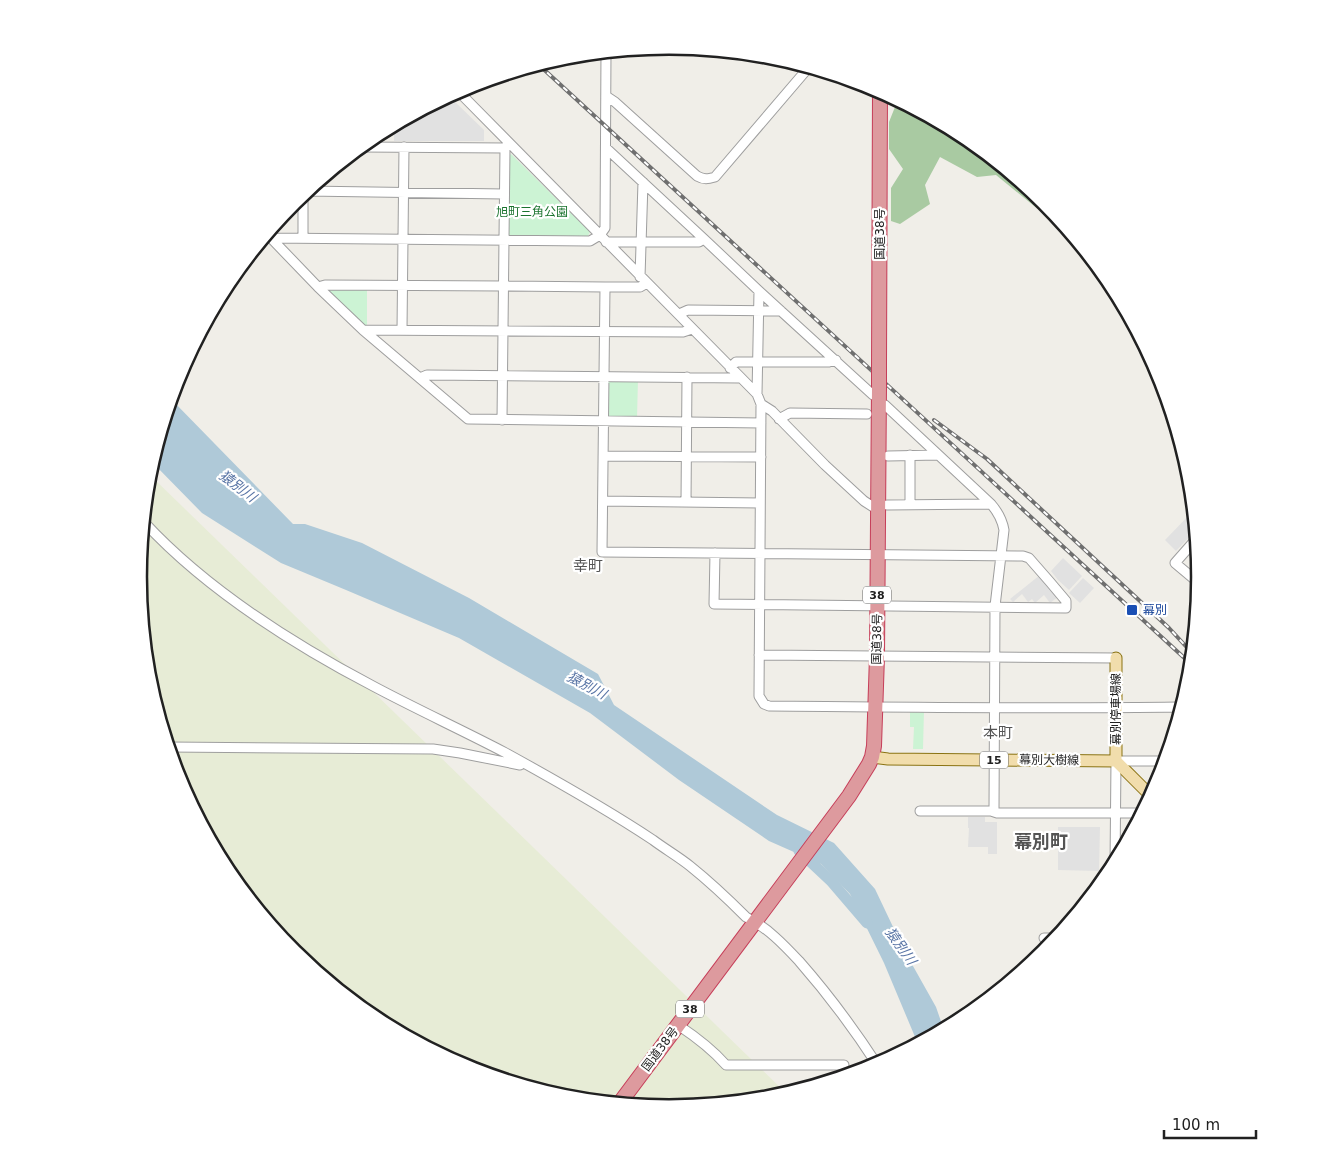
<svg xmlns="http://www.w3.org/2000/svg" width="1339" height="1155" viewBox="0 0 1339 1155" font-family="'DejaVu Sans','Noto Sans JP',sans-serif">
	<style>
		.farmland { fill: #e7ecd6 }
		.forest { fill: #a9caa2 }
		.park { fill: #ccf3d4 }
		.parking { fill: #e1e1e1 }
		.water { fill: #afc9d8 }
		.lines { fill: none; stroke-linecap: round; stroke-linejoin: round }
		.river { stroke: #afc9d8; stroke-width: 11 }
		.minor-casing { stroke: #9e9e9e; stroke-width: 11 }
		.major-casing { stroke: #8a7313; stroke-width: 13 }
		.highway-casing { stroke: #c63e59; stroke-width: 16 }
		.minor { stroke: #fff; stroke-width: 9 }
		.major { stroke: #f1ddac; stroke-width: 11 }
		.highway { stroke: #dd9a9e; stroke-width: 14 }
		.rail-casing { stroke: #6f6f6f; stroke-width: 4 }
		.rail { stroke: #fff; stroke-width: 2; stroke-dasharray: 5.5; stroke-linecap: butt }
		.highway-bridge-casing { stroke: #c63e59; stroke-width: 16; stroke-linecap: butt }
		.highway-bridge { stroke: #dd9a9e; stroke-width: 14 }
		.transit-dot { fill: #1a4fb4; stroke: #fff; stroke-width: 2 }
		.labels { text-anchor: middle; stroke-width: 4.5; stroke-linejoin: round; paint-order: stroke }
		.shield { fill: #fff; stroke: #646464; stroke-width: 1 }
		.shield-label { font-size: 11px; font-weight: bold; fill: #212121 }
		.park-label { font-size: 12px; fill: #1a732e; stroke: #fff }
		.street-label { font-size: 12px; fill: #212121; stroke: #fff }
		.transit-label { font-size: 12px; fill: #164399; stroke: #fff; text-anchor: start }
		.water-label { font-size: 14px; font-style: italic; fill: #5874a5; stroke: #fff }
		.quarter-label { font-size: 15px; fill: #545454; stroke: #fff }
		.district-label { font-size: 18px; font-weight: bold; fill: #545454; stroke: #fff }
		.rim { fill: none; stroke: #212121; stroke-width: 2.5 }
	</style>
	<rect width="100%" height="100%" fill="#f0eee8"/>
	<path class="farmland" d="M149,474l638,620 -14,5 -104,10 -103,-11 -100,-30 -92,-49 -80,-66 -66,-81 -49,-91 -31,-100 -10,-104z"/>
	<path class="forest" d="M894,98l71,38 80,66 31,38 -80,-65 -19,2 -37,-20 -15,28 5,19 -30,20 -9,-3v-33l12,-19 -14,-20v-27l6,-15z"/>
	<path class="park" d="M511,154l79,78 -3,6 -76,-1 -5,-6 1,-74z
		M329,287h38v39h-5l-35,-33z
		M606,379h32l-1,39 -31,-1z
		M910,711h14l-1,38h-10l1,-22h-4z"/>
	<path class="parking" d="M449,96l35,34v11h-90v-16l10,-5h15v-8z
		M1194,510l2,20 -20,21 -11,-11z
		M1063,558l19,18 -13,14 -11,-10 -7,-9z
		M1040,575l18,22 -8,6 -6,-8 -9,8 -3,-4 -4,3 -6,-8 -9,8 -3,-3z
		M1083,578l11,10 -14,15 -11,-10z
		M968,817h17v5h12v32h-9v-7h-20l1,-19h-1z
		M1058,827h42l-1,44 -41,-1z"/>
	<path class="water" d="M171,399l122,125h12l57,19 107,55 129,76 16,31 163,110 57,28 41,46 29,61 32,57 8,23 -26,14 -34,-81 -34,-69 -29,-30 -52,-23 -90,-61 -89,-67 -131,-75 -113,-48 -65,-27 -79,-50 -50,-51z"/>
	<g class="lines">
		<path class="river" d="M799,851l32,30 36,42"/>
		<g class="minor-casing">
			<path id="minor" d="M458,91l299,303 4,10 11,7 53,54 39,36 14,9
				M606,96l9,6 82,74c7,4 11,3 18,1l94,-110
				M361,147l144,1 2,-3
				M606,148l98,91 55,52 114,104
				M307,191l197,3
				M267,234l51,53 45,43 105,89 293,4
				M270,238l320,3 10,-6 5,-7 1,-176
				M303,238v-43
				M606,242h93l5,-3
				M640,277l3,-95
				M318,287l7,-2 178,1 102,1h35l7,-4
				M605,287l-3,265 421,4 6,2 21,24 16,19v7l-352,-4 1,-51
				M679,314l9,-4 93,1
				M363,330l320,2 9,-3
				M402,330l2,-183
				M730,368l6,-6h93l7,-2
				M420,378l7,-3 313,3
				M757,394l2,-103
				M761,404l-2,292 5,8 5,2c136,1 272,3 408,1l5,4
				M885,405l106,99c7,8 11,15 13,26l-9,76 -1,205
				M779,419l11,-6 77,1
				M502,420l3,-272
				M910,455v50
				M603,456l158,1
				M888,456l50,-1
				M603,501l157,2
				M686,502l1,-125
				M887,505l104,-1
				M144,522c61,66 149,122 229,164 43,23 87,43 131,66 51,28 101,56 149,88 12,9 26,17 37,26 20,16 38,33 56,51 21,10 38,28 53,44 29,33 55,68 79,105
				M1197,538l-22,25 25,21
				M759,655l357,3
				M168,747l265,2 27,4 60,12
				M920,811h71l6,2h146
				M1115,866l1,-105h50
				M1044,938h14
				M678,1025c18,12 34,24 48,40h118"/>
		</g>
		<g class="major-casing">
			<path id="major" d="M872,757l16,2 228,2 36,36
				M1116,761v-103"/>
		</g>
		<g class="highway-casing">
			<path id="highway" d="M879,366l1,-275
				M619,1104l230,-308 20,-32 3,-7 2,-11 3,-90 2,-269"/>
		</g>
		<use href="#minor" class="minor"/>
		<use href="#major" class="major"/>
		<use href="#highway" class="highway"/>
		<g class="rail-casing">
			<path id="rail" d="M539,65l653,600
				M934,420l53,39 182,169 24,26"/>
		</g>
		<use href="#rail" class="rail"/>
		<g class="highway-bridge-casing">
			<path id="highway-bridge" d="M879,387v-21"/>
		</g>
		<use href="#highway-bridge" class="highway-bridge"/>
	</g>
	<rect class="transit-dot" x="1126" y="604" width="12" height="12" rx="2.5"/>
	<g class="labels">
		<g class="shield">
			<rect x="863" y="586.5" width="28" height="17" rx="4"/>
			<rect x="980" y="751.5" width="28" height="17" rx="4"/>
			<rect x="676" y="1000.5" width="28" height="17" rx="4"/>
		</g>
		<g class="shield-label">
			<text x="877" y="599">38</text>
			<text x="994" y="764">15</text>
			<text x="690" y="1013">38</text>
		</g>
		<g class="park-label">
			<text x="532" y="216">旭町三角公園</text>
		</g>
		<g class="street-label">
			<text transform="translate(880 234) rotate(-90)" y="4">国道38号</text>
			<text transform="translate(877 639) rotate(-89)" y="4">国道38号</text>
			<text transform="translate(1116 709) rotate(-90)" y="4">幕別停車場線</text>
			<text transform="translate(1049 760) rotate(1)" y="4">幕別大樹線</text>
			<text transform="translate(660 1049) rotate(-53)" y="4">国道38号</text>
		</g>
		<g class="transit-label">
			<text x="1143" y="614">幕別</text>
		</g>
		<g class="water-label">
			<text transform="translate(238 486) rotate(37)" y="5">猿別川</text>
			<text transform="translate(587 685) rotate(28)" y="5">猿別川</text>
			<text transform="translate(901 946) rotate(55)" y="5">猿別川</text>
		</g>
		<g class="quarter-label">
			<text x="588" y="571">幸町</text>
			<text x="998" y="738">本町</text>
		</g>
		<g class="district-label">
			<text x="1041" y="848">幕別町</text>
		</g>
	</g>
	<path d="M0 0H1339V1155H0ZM147 577a522 522 0 1 1 1044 0a522 522 0 1 1-1044 0Z" fill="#fff" fill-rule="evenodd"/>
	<path class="rim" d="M147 577a522 522 0 1 1 1044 0a522 522 0 1 1-1044 0Z"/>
	<path d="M1164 1130v8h92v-8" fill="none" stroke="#212121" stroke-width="2.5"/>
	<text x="1172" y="1130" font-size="15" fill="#212121" stroke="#ffffff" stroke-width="4" paint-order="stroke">100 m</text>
</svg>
